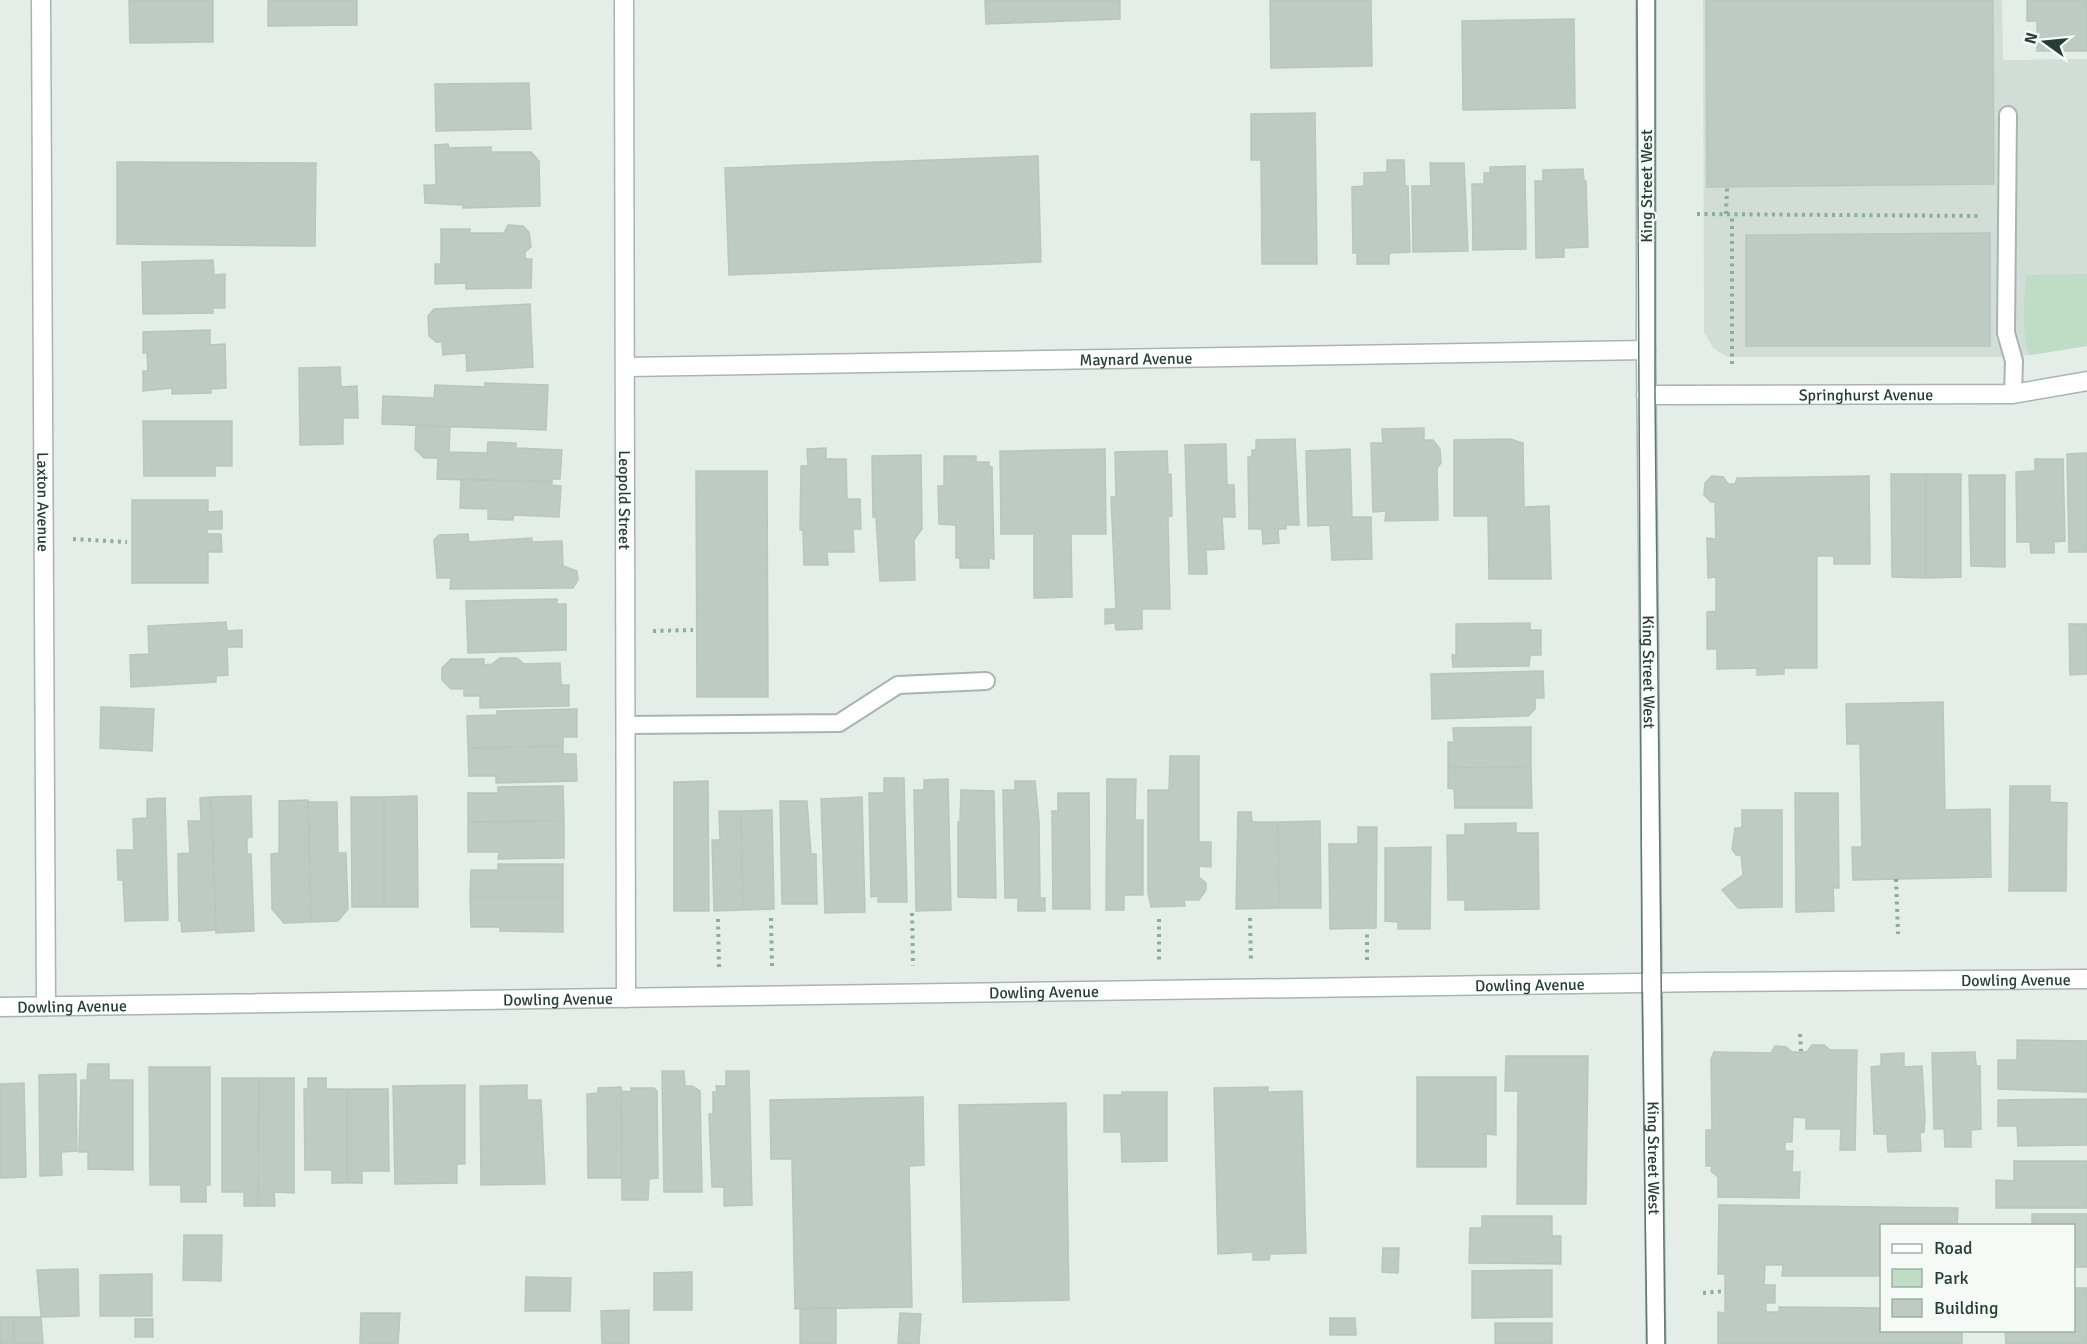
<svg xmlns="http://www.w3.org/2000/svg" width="2087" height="1344" viewBox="0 0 2087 1344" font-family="Signika,sans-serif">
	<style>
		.built { fill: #d3ddd8 }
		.green { fill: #bfddc5 }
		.building { fill: #bdcbc4; stroke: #b7c7bf; stroke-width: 1.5 }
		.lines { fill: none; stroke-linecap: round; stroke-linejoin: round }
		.lane-casing { stroke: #a8b5af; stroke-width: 20 }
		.street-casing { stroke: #a8b5af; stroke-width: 21 }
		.secondary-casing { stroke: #a4b8b0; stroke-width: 21 }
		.path { stroke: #87af9f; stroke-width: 4; stroke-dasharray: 3 4.5; stroke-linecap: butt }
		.lane { stroke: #fff; stroke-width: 16 }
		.street { stroke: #fff; stroke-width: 18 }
		.secondary { stroke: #fff; stroke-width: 18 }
		.tram { stroke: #5f7970; stroke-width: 1.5 }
		.labels { text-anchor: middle; stroke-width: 4.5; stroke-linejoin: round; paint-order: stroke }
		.street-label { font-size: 16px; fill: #253e35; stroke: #f5faf7 }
	</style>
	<rect width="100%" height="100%" fill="#e5ede9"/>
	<path class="built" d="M1703,0h299l1,60 84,-1v287l-56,9 -34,2h-270l-14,-9 -9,-16z"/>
	<path class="green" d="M2087,274v72l-56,9c-11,-12 -6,-62 -5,-80z"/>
	<path class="building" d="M129,0h84v42l-83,1z
		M268,0h89v25l-89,1z
		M985,0h135v19l-134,5z
		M1270,0h101l1,66 -101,2z
		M1706,0h287l1,184 -287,3z
		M2027,0h60v51h-50v-30h-10z
		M1574,19l1,89 -112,2 -1,-89z
		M529,83l2,46 -95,2 -1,-47z
		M1315,113l2,151h-55l-1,-104h-10v-46z
		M448,144l1,4 42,-1v5h40l8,9 1,45 -77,2v-3l-38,-2 -1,-18h12l-1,-40z
		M1038,156l3,106 -312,13 -4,-107z
		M1387,160h17l1,26h3l2,66 -21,1v11h-32v-11h-4l-1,-66 12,-1v-13l23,-1z
		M117,162l199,1 -1,83 -198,-2z
		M1430,163h34l4,88 -55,1 -1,-66h19z
		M1525,166l1,83 -53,1 -1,-66h12v-11h6v-6z
		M1583,169l1,12h2l2,66 -24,1v9l-28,1 -1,-77h8v-11z
		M508,225l15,1 6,6 2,15 -6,5v7h7l-1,29 -65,1v-6l-31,1v-20h6v-35h29l-1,4h35z
		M1990,233v113h-244v-111z
		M213,260l1,15 11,-1v34h-12v5l-70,1 -1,-52z
		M530,304l3,63 -66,4 -1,-18 -23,2 -1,-13h-6l-7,-6 -1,-20 6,-7z
		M210,330v15l15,-1 1,44 -15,1v4l-39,1v-6l-29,3v-20h5l-1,-18h-4v-21z
		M340,367l1,20 16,-1 1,32h-15v26l-43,1 -1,-77z
		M485,383l63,2 -2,45 -164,-6 1,-28 51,2 1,-13 50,2z
		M143,421h89v45h-17v10h-71z
		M416,425l34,2 -1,25 38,1 1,-11 28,1v5l46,2 -2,29h-8v3l-115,-3 1,-21h-14l-9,-9z
		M1424,428v12h9l7,9 1,14 -4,5 1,52 -53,1 1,-10 -13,1 -2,-69h12l-1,-14z
		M1295,439l4,86h-13v4h-8l1,14 -16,1 -1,-15h-13l-1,-72h4v-7h4v-10z
		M1510,439l13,4 1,64 25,-1 2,73h-62l-1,-63h-34v-76z
		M1226,444l1,41h7l1,32h-13l2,32 -18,1 1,24h-18l-4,-129z
		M826,448v11h20l1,40h13l1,30h-8l1,23h-27l1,13h-24l-1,-35h-3l1,-64h7l-1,-17z
		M1105,449l1,85h-35l1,63 -38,1v-64h-33l-1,-83z
		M1350,449l2,68h19l1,42 -40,1 -2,-35 -22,1 -2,-75z
		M1167,451l1,24 3,-1 1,42 -4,1 2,92h-28v20l-26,1 -1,-7 -10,1v-15h11l-5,-112h5l-1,-45z
		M2087,453v99h-18l-2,-98z
		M921,455l1,74 -8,11 1,40 -35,1 -4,-64h-3l-1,-61z
		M944,456h32v6h13v5h3l2,92 -5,-1v10h-29v-10h-4v-33l-17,-1 -1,-38h6z
		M2035,459h28l2,82 -11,1v11h-23l-1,-11h-13l-1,-70 19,-1z
		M696,471h71l1,226h-71z
		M1891,474h35v104l-34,-1z
		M1926,474h35v103l-35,1z
		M1969,475h36v92l-34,-1z
		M1712,476l11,1 5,7h7l2,-6 132,-2 1,88h-36v-8h-17v112h-33v6l-27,1v-7l-40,1v-20h-10v-37l9,-1v-34l-8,1 -1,-40 9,1 -1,-37h-4l-7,-7 1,-12z
		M461,479l91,3 -1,3 10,1 -2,31 -45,-2 -1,5 -25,-1v-10l-28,-1z
		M132,500h76v12l14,-1v18h-15v5h14l1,18h-14v31h-76z
		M468,534l1,8 63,-4v4l30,-1 1,25 14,5 1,9 -5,8 -123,1 1,-11h-14l-3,-38 5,-5z
		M557,599v5h9v46l-98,3 -2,-52z
		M226,622l1,9 15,-1v17h-15l1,28 -12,1v6l-85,5 -1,-32 19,-1 -1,-28z
		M1530,623v7h11v25h-11l-1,11 -76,1 -1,-12h4v-31z
		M2069,624h18v50l-17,1z
		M500,658h17l7,6 36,-1 1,22h8v21l-89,2v-12h-16v-7h-13l-9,-9v-12l9,-9h33v6l8,-1z
		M1543,671l1,27h-9v11l-7,7 -96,3 -1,-45z
		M1943,702l2,108 45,-1 1,68 -138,3 -1,-33h10l-2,-103h-13l-1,-40z
		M101,707l53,2 -2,42 -52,-3z
		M577,709v28h-14v9l-95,2 -1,-32 30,-1v-4z
		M1531,727v40l-83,1v-26h6l-1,-14z
		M563,746v8h13l1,27 -81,2v-7h-27l-1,-28z
		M1170,756h29v86h12v25l-12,-1v11l7,6v7l-7,10h-15l1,6 -34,1 -3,-14v-103h21z
		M1531,767l1,41h-77l-1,-19 -6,-1v-20z
		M884,778h20l3,124h-29v-6l-7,1 -2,-104h15z
		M948,779l3,131 -35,1 -2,-121h10v-10z
		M1107,779h29l-1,41h8v75h-19v15h-18z
		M708,781l1,130h-35v-129z
		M1015,781h20l4,40 1,77h5v13h-27v-13h-13l-2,-108h12z
		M563,786l1,35 -96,1v-29h30v-6z
		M2010,786h40v16l17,1 -1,88h-57z
		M961,790l33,1 2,107 -38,-1v-75h2z
		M1058,793h31l1,116h-37l-1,-98h6z
		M1795,793h43l1,95h-6l1,23 -38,1z
		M251,796l1,41 -5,1v16h4l3,77 -38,2 -5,-136z
		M417,796l1,111h-34v-110z
		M211,797l5,133 -34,2 -1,-11h-2l-1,-67 12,-1 -2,-32h13l-1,-23z
		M351,797h33v110h-32z
		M862,797l3,115 -40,1 -4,-114z
		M165,798l3,122 -43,1 -2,-41h-5l-1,-30h17l-1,-31 14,-1v-19z
		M308,800l3,122 -27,1 -12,-14 -1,-55 8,-1v-52z
		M780,801h27l4,53h5l1,50h-35z
		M308,802h29l1,51h8l2,56 -10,12 -27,1z
		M772,810l2,99 -31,1 -2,-99z
		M1742,810h40v97l-44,1 -16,-18 21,-15 -2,-20h-5l-4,-6 3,-21h7z
		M719,811h22l2,99 -29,1 -2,-71h8z
		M1238,812h13l1,10h26l1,86 -43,1z
		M564,821v37l-66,1 1,-7h-31v-30z
		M1320,821l1,87h-42l-1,-86z
		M1516,823v10h22l1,76 -74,1v-10h-17l-1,-65h18v-11z
		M1358,827h19l-1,101 -46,1 -1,-85h29z
		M1431,847l-1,82h-32v-7l-13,-1v-73z
		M498,864h65v33h-93l1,-27h27z
		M470,897h93v35l-63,-1v-4h-29z
		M2017,1040l70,1v51l-89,-3v-29h19z
		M1812,1045h12l6,5h27l-2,100h-15l1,-21h-35v-11l-13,-1 -1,25h-7v9h8l-1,21h8l-1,26 -81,-1v-20l-7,-6 1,-5h-6v-36h6l-1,-71 3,-7 57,1 4,-7 11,1 6,5h15z
		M1975,1052l1,14h4l1,63 -10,1v17h-26l-1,-18h-10l-2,-76z
		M1904,1053v14l18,-1 3,52 -1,14 -4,1 1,18 -33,1 -1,-18h-13l-3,-67 10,-1v-12z
		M1506,1056h82l-2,148h-69l1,-113h-13z
		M88,1064h21v16h24v90l-45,-1v-17h-9l2,-72h6z
		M149,1067h61v118h-4v17h-25v-17h-31z
		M662,1071h22l1,15h7l8,5 2,101h-38z
		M726,1071h23l3,134 -28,1v-19h-12l-3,-73h4v-22h4l-1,-6h10z
		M76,1074l1,77 -16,1 1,23 -22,1 -1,-101z
		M1417,1077h79v58l-10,-1v33h-69z
		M222,1078h37l-1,128h-14v-14h-22z
		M259,1078h35v115l-20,-1 1,14h-17z
		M308,1078h18v11h21v94h-15v-13h-27l-1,-81h4z
		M24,1083l2,94 -26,1v-94z
		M465,1085v79h-8v19l-62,1 -2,-98z
		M527,1085v15h14l4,84 -64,1 -1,-99z
		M621,1087l1,91h-34l-1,-84 11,-1v-5z
		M1268,1087v5l34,-1 4,162 -36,1 -1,6h-16v-8l-35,2 -4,-166z
		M631,1088h23l3,3 1,87 -9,1 -1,21h-26l-1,-109 10,1z
		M347,1089h41l1,82h-27v12h-15z
		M1122,1092h45v69l-45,1 -1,-30h-17v-37h18z
		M923,1097l1,68 -15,1 3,141 -117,2 -3,-150h-21l-1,-59z
		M2087,1099v46l-69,1 -1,-20h-19v-26z
		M1066,1103l3,197 -106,2 -4,-197z
		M2014,1161h73v47h-91v-28l18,1z
		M1719,1205l239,3 -1,18h-75v50h-100l1,-11h-18l-1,20h11v18h-9v9h13v-5l103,1v22h80v14h-244v-32l7,1v-39h-7z
		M2032,1214h55v53h-13v-41h-42z
		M1482,1216h70v20h9v28l-92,-1 1,-35h12z
		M184,1235h38l-1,46 -38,-1z
		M1383,1248h16l-1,25 -16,-1z
		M78,1269l1,47 -38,1 -4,-47z
		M1552,1270v47l-80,1v-47z
		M692,1272v38h-38v-37z
		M152,1274v42h-52v-41z
		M526,1277l45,1 -1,33h-45z
		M2074,1288h13v56h-81l-1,-14h69z
		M800,1308h36v36h-36z
		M629,1310v34h-27l-1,-33z
		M361,1313h39l-2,31h-38z
		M900,1313l21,1 -2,30h-21z
		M0,1317h14v27h-14z
		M14,1317h27l2,27h-29z
		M1330,1318h25l1,17h-26z
		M135,1319h18v18h-18z
		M1495,1323h57v21h-57z"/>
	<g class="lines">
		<g class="lane-casing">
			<path id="lane" d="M2008,115l-2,218 8,28 -1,33
				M627,725l212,-2 59,-38 88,-4"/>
		</g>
		<g class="street-casing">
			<g id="street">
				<path id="s1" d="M41,0l5,1006"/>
				<path id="s2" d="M624,0l2,998"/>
				<path id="s3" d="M626,367l1020,-17"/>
				<path id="s4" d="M1646,395l367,-1 74,-13"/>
				<path id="s5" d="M0,1007l1705,-25 382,-3"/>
			</g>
		</g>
		<g class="secondary-casing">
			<g id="secondary">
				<path id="s6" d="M1646,0v350l10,994"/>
			</g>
		</g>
		<path class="path" d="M1697,214l284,2
			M1726,214l1,-27
			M1732,364v-150
			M73,539l54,3
			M653,631l40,-1
			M1896,879l2,55
			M912,913l1,53
			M771,918l1,49
			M1250,918l1,43
			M718,919l1,48
			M1159,919v42
			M1367,960v-28
			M1800,1034l1,17
			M1703,1293l22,-2"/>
		<use href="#lane" class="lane"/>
		<use href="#street" class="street"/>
		<use href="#secondary" class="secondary"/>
		<path class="tram" d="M1637,0l5,984 5,360
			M1655,0v395l10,949"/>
	</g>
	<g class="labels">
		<g class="street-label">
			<text transform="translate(1646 186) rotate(-90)" y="6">King Street West</text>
			<text dy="6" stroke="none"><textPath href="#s3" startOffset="510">Maynard Avenue</textPath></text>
			<text dy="6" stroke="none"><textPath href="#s4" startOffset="220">Springhurst Avenue</textPath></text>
			<text dy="6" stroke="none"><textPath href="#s2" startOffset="500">Leopold Street</textPath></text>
			<text dy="6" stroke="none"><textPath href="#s1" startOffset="502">Laxton Avenue</textPath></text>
			<text dy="6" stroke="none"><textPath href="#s6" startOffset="672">King Street West</textPath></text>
			<text dy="6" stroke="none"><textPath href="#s5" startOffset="2016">Dowling Avenue</textPath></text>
			<text dy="6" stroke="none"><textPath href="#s5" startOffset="1530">Dowling Avenue</textPath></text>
			<text dy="6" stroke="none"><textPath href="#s5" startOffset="1044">Dowling Avenue</textPath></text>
			<text dy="6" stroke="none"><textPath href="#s5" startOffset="558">Dowling Avenue</textPath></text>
			<text dy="6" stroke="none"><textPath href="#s5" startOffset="72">Dowling Avenue</textPath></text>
			<text dy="6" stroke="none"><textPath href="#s6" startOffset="1158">King Street West</textPath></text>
		</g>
	</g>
	<rect x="1880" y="1224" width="195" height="108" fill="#f5faf7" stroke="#a2afa9" stroke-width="1.5"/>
	<rect x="1892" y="1244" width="30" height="9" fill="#ffffff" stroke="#a2afa9" stroke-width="1.5"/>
	<text x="1934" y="1254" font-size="18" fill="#253e35">Road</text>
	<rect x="1892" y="1269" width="30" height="18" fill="#bfddc5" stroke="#a2afa9" stroke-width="1.5"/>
	<text x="1934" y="1284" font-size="18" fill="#253e35">Park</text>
	<rect x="1892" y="1299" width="30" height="18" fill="#bdcbc4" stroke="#a2afa9" stroke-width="1.5"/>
	<text x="1934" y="1314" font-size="18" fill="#253e35">Building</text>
	<g transform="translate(2045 42) rotate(285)" stroke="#f5faf7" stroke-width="4.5" paint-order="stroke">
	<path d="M0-4.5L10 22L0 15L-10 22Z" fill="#253e35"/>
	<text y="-9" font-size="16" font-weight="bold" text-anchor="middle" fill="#253e35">N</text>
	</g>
</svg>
